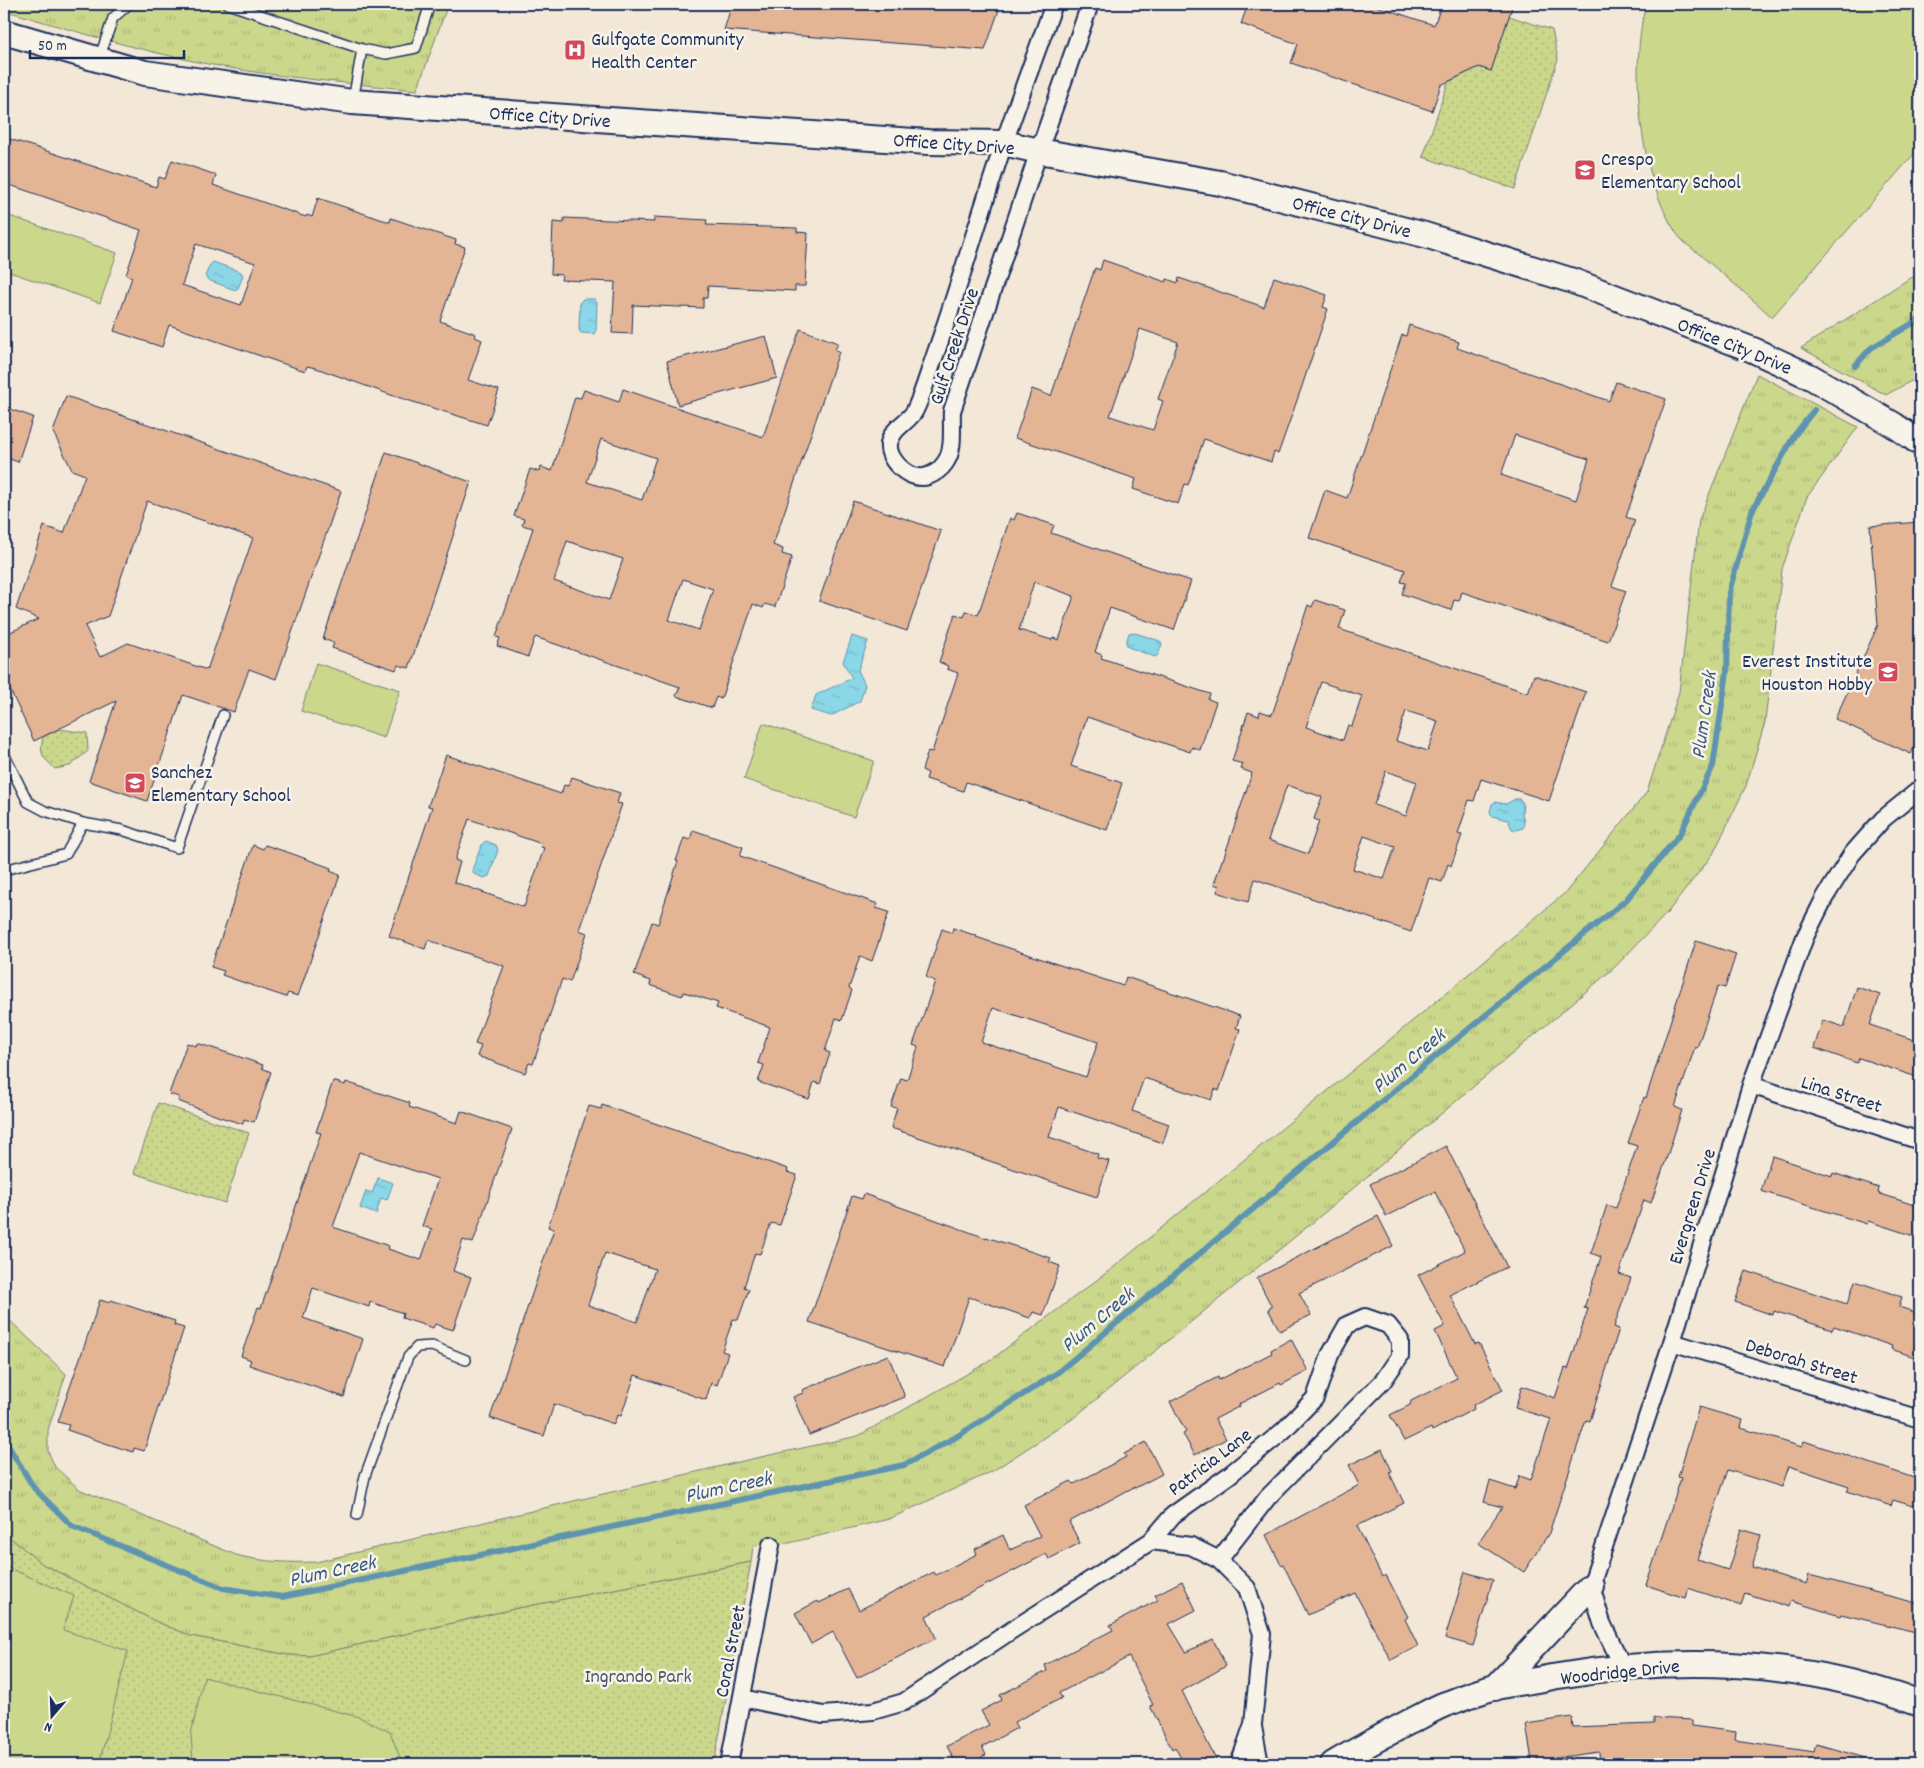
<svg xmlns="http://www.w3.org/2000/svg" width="1924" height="1768" viewBox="0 0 1924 1768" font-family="Dekko,sans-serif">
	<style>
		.grass { fill: url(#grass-tufts); stroke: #738374 }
		.park { fill: url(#park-dots); stroke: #738374 }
		.pitch { fill: #cbd78b; stroke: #738374 }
		.water { fill: url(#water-ripples); stroke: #5e94b1 }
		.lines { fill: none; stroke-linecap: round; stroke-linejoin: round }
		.stream { stroke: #5e94b1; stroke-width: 6 }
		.building { fill: #e4b595; stroke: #1b2f5e; fill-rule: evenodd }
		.lane-casing { stroke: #1b2f5e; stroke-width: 12 }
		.street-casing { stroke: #1b2f5e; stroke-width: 20 }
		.secondary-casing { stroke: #1b2f5e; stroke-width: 28 }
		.lane { stroke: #f7f3e8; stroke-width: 9 }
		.street { stroke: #f7f3e8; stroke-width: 16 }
		.secondary { stroke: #f7f3e8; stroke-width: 24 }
		.labels { text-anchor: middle; stroke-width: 5; stroke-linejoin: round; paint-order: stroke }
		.poi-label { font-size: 20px; fill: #1b2f5e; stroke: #f7f3e8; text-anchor: start }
		.street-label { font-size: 20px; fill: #1b2f5e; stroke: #f7f3e8 }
		.park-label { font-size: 20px; fill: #475969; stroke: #f7f3e8 }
		.water-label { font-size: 21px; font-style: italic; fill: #375980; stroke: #f7f3e8 }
	</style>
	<defs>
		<pattern id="grass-tufts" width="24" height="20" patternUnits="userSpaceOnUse" patternTransform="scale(1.25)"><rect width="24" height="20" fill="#cbd78b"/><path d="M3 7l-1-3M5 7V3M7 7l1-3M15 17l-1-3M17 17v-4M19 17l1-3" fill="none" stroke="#aeb97a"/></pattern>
		<pattern id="park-dots" width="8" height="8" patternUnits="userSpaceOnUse" patternTransform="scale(1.25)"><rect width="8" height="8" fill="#cbd78b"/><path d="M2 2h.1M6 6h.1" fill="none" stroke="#aeb97a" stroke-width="1.8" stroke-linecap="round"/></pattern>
		<pattern id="water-ripples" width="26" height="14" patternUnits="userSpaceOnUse" patternTransform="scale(1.25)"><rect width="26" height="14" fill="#8ad7e8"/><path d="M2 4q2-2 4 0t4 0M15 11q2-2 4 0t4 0" fill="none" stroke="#76b9c9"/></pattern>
	</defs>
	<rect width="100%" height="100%" fill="#f3e7d7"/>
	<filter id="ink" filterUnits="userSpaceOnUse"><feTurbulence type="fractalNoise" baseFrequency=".02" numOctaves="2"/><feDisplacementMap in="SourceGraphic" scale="10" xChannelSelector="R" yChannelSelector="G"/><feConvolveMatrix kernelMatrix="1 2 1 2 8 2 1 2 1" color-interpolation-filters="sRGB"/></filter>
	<g filter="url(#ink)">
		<path class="grass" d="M4,4h444l-31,86c-72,-7 -144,-13 -215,-27 -67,-14 -133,-33 -198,-53z
			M1920,276v100l-34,19 -85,-47 109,-70z
			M1757,374l101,53 -51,70 -25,72 -17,153 -19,64 -33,68 -45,58 -53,55 -303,256 -241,197 -80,52 -102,47 -100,24 -36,3 -2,16 -237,47 -204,47 -22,-1 -97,-19 -34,-14 -115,-58 -35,-29 -3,-6v-214l62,59 -18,56v21l7,16 24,22 157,66c27,7 52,8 80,7l431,-102 111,-24 130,-74 126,-95 313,-258 139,-117 81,-100 32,-100 20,-172z"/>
		<path class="park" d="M1509,16l43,14 6,29 -43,130 -92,-32 25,-75 31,-15 12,4z
			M59,729l28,4 1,18 -18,15 -15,3c-12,-12 -16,-14 -12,-32z
			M158,1103l91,30 -24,70 -91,-30z
			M4,1529l3,6 35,29 115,58 34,14 97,19 22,1 204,-47 237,-47 -37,202h-710z"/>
		<path class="pitch" d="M1646,4h271l3,3v140l-148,170c-22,-20 -45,-39 -67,-58 -9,-8 -22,-16 -28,-25 -38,-55 -48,-167 -31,-230z
			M4,214l113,39 -17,50 -96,-33z
			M316,663l84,27 -16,48 -83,-27z
			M763,723l111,38 -20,56 -110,-38z
			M4,1566l70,30 -11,34 65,21 -29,113h-95z
			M204,1677l155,40 31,15 11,28 -1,4h-207l-2,-30z"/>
		<path class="water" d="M213,262l28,10 2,4 -5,12 -3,2 -27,-10 -3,-4 5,-11z
			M583,299h12l2,4 -1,27 -2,4 -13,-1 -2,-3 1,-28z
			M1132,632l28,9 2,3 -4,11 -3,2 -27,-10 -2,-4 3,-10z
			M852,636l16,5 -10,29 7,15 -5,16 -29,15 -20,-6 5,-15 36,-17 -9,-16z
			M1515,799h5l3,4 -1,10 2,10 -1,5 -7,2 -4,-1 -4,-9 -16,-4 -2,-4 2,-8 3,-2 11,2z
			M486,841l10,4 2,5 -9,26 -5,2 -10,-4 -2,-4 10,-26z
			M378,1178l15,5 -6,17 -6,-2 -5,16 -16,-6 6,-17 6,2z"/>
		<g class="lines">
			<path class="stream" d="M1855,366l16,-18 49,-29
				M4,1439l30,49 38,38 151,62 59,9 622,-132 52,-28 101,-64 362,-303 207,-170 54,-66 33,-68 14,-94 2,-80 23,-81 42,-75 20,-26"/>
		</g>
		<path class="building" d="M732,4h269l-16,46 -261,-20z
			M1248,4h122l64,21 8,-21h71l-22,67 -12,-4 -38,18 -9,26 -141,-48 7,-19 -57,-20z
			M4,137l152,50 3,-10 6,2 7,-19 44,15 -3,10 93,32 1,-2 5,2 6,-19 62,21 10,3 1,-4 65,22 -1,4 10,3 -25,74 36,13 -1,3 7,3 -14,40 31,10 -12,35 -96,-30 -75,-27 -9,-2 -2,5 -136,-46 -7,22 -48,-16 18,-54 -6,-2 15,-45 -137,-47zM196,244l59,19 -14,42 -59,-20z
			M654,217l53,3 -1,5 91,3v4l11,1 -3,53h-10v5l-87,-5 -1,12h-4v10l-70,-3 -1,29 -20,-1 3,-51 -54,-2 1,-5 -11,-1 2,-52 11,1v-5l90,4z
			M1103,260l63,22 1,-3 11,4 1,-5 85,29 10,-30 53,18 -4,12 5,2 -27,80 -23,65 -4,-2 -3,10 -67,-23 -16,46 -3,-1 -7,20 -45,-15 3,-10 -121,-41 17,-49 19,7 44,-128 5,2zM1140,329l38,13 -20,57 5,2 -10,29 -43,-14z
			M1409,325l50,17 -2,6 152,53 7,-19 50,17 -40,118 9,3 -23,66 14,5 -18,50 -146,-49 -3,9 -5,-1 -3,10 -49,-16 4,-11 -5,-1 4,-12 -96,-32 16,-48 22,8 55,-163 4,1zM1515,435l74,24 -13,41 -75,-25z
			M800,329l38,14 -3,7 4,2 -66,193 10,4 -1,5 10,3 -17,50 -10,-3 -2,4 -10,-4 -32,95 -5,-2 -4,11 -36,-12 4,-9 -145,-50 -7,20 -31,-11 3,-8 -4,-1 37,-109 -11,-3 2,-6 -10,-3 16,-47 10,3 1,-5 11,4 23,-74 6,1 3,-8 35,12 4,-13 140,48zM601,439l55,19 -14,42 -55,-18zM567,541l56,18 -14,41 -55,-19zM683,579l30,10 -14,41 -30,-10z
			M766,336l11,42 -99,27 -11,-44z
			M66,396l275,95 -65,188 -27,-10 -15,43 -51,-17 -36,106 -58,-20 27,-80 -82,40 -30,-64v-42l35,-16 -23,-10 28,-83 20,7 21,-58 -13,-5 -19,-38zM147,501l106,37 -46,132 -79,-27 -28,14 -15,-31 23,-10z
			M4,407l29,10 -15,45 -14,-5z
			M386,452l85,30 -62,186 -11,-3 -2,5 -64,-22 2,-5 -11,-4z
			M853,501l88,30 -34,100 -88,-30z
			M1017,513l37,12 -3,8 140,48 -17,49 -64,-22 -15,44 7,3 -1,3 109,36 -2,5 8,3 -16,48 -8,-3 -2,5 -103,-35 -16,49 51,17 -15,47 -141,-48 -3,9 -37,-12 2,-6 -6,-3 6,-19 4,1 26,-79 -11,-4 1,-3 -9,-4 16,-48 9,3 2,-6 12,4 32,-97 4,2zM1034,582l40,14 -15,44 -6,-2 -1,2 -33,-10z
			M1920,522v212l-9,20 -76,-35 43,-94 -8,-99z
			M1315,600l30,10 -6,19 189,64 6,-18 52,17 -37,109 -68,-22 -7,22 -5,-1 -11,34 4,1 -11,31 -3,-2 -6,18 -13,-4 -18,54 -156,-53 -7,23 -31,-10 2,-6 -5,-2 8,-24h1l29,-87 -11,-4 2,-5 -11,-3 16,-49 11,4 1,-5 12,4 36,-110 4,2zM1321,682l41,14 -10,30 -4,-1 -5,15 -37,-13zM1406,711l32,10 -10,30 -32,-10zM1386,771l31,11 -11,34 -32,-11zM1287,785l35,12 -8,22 5,2 -11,33 -40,-14zM1364,836l31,11 -11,32 -31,-10z
			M446,755l115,39 3,-9 4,1 4,-9 48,16 -3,10 5,1 -43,126 8,3 -17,49 -8,-3 -29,85 -4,-1 -4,10 -48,-17 4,-10 -6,-2 29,-78 -76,-26 -3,9 -36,-13 43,-129 -4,-1zM469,819l73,25 -1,3 3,1 -20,59 -70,-25 6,-20 -5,-2z
			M693,830l50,17 -3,9 138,48 -2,4 13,4 -17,49 -12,-5 -11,32 3,2 -10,30 -6,-2 -11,33 5,2 -10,31 -6,-2 -5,17 -51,-17 6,-17 -6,-2 12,-36 -54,-19 2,-5 -34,-11 -2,4 -32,-11 1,-4 -17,-6 18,-53 6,2 20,-63h-2l8,-23 6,2z
			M253,845l10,4 2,-4 25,8 41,15 -1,3 10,4 -42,121 -10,-3 -2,4 -24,-8 -40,-14 2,-4 -13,-4z
			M953,928l24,8 -1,1 147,49 3,-9 114,39 -4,12 4,1 -21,62 -4,-2 -4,11 -67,-22 -12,33 37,13 -6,19 -104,-36 -10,30 49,17 -1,4 12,3 -12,36 -206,-69 6,-20 -6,-1 10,-29 6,2 11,-33 -5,-2 22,-64 -9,-4 16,-48 10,4zM993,1008l105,34 -12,35 -105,-35z
			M1696,941l40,13 -11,34 -7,-2 -21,62 -2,-1 -20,60 7,3 -17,53 -14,40 -7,-3 -25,74 12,4 -17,49 5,2 -29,92 -4,-1 -37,113 -25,39 -46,-29 24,-36 -18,-5 6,-21 25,8 5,-13 11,4 20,-61 -36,-11 7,-22 33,12 10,-30 3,1 20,-60 -4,-1 17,-51 -10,-4 16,-48 9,3 21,-62 -9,-3 16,-46 2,1z
			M1857,987l23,8 -10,30 50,17v36l-61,-20 -2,5 -43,-15 9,-28 21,7z
			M187,1043l9,3 1,-3 43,14 23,8 -1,3 9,4 -17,50 -10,-3 -1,5 -23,-7 -42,-16 1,-4 -10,-3z
			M333,1081l12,4 1,-3 64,21 -1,4 48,16 4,-12 51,18 -39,114 -10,-3 -10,31 18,6 -18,53 -18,-6 -2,4 -31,-10 1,-5 -33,-11 -1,5 -56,-19 -10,30 60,21 -19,58 -95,-32 2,-5 -10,-4 17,-49 3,1 60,-175 -5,-1zM359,1152l79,27 -16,47 10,3 -11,31 -33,-11 1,-3 -56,-19z
			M602,1105l186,64 -1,3 10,3 -17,50 -9,-2 -11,31 -5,-1 -11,34 5,2 -11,31 -5,-1 -11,32 6,2 -11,32 -6,-2 -5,17 -71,-25 -14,41 -4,-1 -3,9 -60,-20 -10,32 -54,-18 64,-189 -6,-2 41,-121 12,3zM605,1253l50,16 -18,53 -49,-17z
			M1446,1146l61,121 -57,28 25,49 4,-1 24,47 -30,15 1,4 -42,22 -1,-3 -27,13 -14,-26 20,-10 1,-4 46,-23 -22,-47 10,-5 -27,-51 47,-24 -30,-59 -49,24 -16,-32z
			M1772,1156l60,20 1,-3 46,15 -1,5 42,14v31l-52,-17 -1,3 -106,-33z
			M864,1194l122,44v-1l65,21 -2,4 11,4 -17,49 -10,-3 -3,6 -61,-21 -24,70 -136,-45 43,-126 10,3z
			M1378,1216l15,30 -94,47 12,22 -31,16 -12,-22 4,-2 -15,-29z
			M1746,1271l101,33 8,-23 47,16 -3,10 21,7v45l-29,-10 1,-3 -58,-20 -2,4 -58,-19 -1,4 -38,-13z
			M100,1300l10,3 1,-3 39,13 25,8 -1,4 10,3 -40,123 -10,-3 -1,4 -25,-8 -41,-14 2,-5 -11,-3z
			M1291,1339l17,32 -27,14 -1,-2 -41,21 1,2 -25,13 11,20 -31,16 -12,-21 3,-2 -16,-30 48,-25 1,3 53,-27 -1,-3z
			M888,1355l17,42 -96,38 -16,-38 10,-4 -1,-3z
			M1699,1407l44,13 -2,8 61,19 2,-6 116,39v28l-27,-8 -2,6 -44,-15 2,-5 -60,-20 -7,21 -54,-17 -31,90 31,10 13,-41 20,6 -9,32 54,17 3,-9 111,29v29l-79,-19 -1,2 -49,-15 -2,6 -44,-14 -4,13 -53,-18 -3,10 -39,-13 35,-107 -3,-1z
			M1146,1442l16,32 -27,14 -1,-1 -65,35 11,21 -31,16 -3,-5 -120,62 10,22 -79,40 -24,-46 -22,12 -16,-31 23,-12 1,2 29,-14 11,21 75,-38 2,3 41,-21 -2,-5 28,-14 7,15 30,-14 -16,-31 47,-24 3,3 52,-27 -2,-3z
			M1382,1449l10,22 -3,1 15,31 -47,23 25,51 4,-2 22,42 -3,2 13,27 -27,14 -36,-67 -47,22 -25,-51 -2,1 -15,-30 93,-50 -10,-20z
			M1465,1572l28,8 -20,66 -28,-8z
			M1182,1581l14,29 -27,14 17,28 27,-13 13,27 -44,25 34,69 -9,4h-23l-9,-17 -3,2 -22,-43 3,-1 -24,-48 -70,36 3,5 -48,24 3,6 -35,19 4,8 -5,2 4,7h-29l-9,-18 42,-21 -8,-14 21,-11 -2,-5 47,-24 -2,-6 68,-35 -3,-5 48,-25 -3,-5z
			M1572,1717l1,10 81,-3v-6l38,2v6l44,6 -1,8 79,12 2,-8 53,15 -1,5h-268l-1,-12 -67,9 -6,-37z"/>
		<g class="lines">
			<g class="lane-casing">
				<path id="lane" d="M228,4l134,45 -9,52
					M362,49l24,5 30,-6 14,-44
					M99,59l14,-41 16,-14
					M4,754l24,48 17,9 38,12
					M4,870l62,-16 17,-31 39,7 55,18 46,-133
					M357,1515l8,-39 43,-119 9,-10 15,-1 34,14"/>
			</g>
			<g class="street-casing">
				<path id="street" d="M1054,4c-17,46 -34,92 -50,139 -24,71 -45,144 -70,215 -6,17 -12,39 -20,54 -7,11 -23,17 -25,32 -2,17 22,38 39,32 8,-3 12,-6 17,-13 10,-13 6,-36 7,-52l87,-260 51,-147
					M1751,1085l169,56
					M1672,1342l248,77
					M1151,1541l40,5 28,14 28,28 15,46 -9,90 -14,40
					M1623,1667l-21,-44 -11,-37 81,-244 79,-257 54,-148 20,-40 27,-43 31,-35 37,-30
					M742,1698l81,17 50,-4 31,-9 108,-72 139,-89 22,-26 55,-39 55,-45 32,-33 15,-43 17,-30 18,-8 23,8 12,15v16l-17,25 -115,116 -49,63
					M1253,1727l7,37
					M729,1764l42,-219"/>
			</g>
			<g class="secondary-casing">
				<path id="secondary" d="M4,32l141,41 207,29 576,40 76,1 35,8 181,32 205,52 148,46 180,69 58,27 83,48 26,18
					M1495,1688l96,-102
					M1333,1764c25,-15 50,-28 76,-42 11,-5 22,-12 34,-17 17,-6 36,-14 53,-18 19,-4 38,-6 56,-10 123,-22 251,-18 368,27"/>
			</g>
			<use href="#lane" class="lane"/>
			<use href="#street" class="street"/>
			<use href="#secondary" class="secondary"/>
		</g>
	</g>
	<defs>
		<g id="hospital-square" transform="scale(1.125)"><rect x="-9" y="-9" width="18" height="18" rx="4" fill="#d1495b" stroke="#f7f3e8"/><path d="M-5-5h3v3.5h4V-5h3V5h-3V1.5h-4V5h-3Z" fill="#fff"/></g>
		<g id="school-square" transform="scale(1.125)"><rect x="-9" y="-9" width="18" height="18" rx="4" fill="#d1495b" stroke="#f7f3e8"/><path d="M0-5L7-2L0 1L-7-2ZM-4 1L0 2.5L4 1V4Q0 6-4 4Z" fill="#fff"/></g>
		<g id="university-square" transform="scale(1.125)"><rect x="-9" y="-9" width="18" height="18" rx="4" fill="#d1495b" stroke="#f7f3e8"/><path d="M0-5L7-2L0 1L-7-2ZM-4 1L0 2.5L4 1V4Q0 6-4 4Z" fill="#fff"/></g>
	</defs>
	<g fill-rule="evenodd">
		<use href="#hospital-square" x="575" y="50"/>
		<use href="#school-square" x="1585" y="170"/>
		<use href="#university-square" x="1888" y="672"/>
		<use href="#school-square" x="135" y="783"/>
	</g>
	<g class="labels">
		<g class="poi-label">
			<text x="591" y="45">Gulfgate Community<tspan x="591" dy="23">Health Center</tspan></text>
			<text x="1601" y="165">Crespo<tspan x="1601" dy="23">Elementary School</tspan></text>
			<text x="1872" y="667" text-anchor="end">Everest Institute<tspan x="1872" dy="23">Houston Hobby</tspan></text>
			<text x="151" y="778">Sanchez<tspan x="151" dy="23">Elementary School</tspan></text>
		</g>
		<g class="street-label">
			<text transform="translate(550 116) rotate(4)" y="7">Office City Drive</text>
			<text transform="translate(954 143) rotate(4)" y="7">Office City Drive</text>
			<text transform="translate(1352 216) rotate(14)" y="7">Office City Drive</text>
			<text transform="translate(1735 345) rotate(22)" y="7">Office City Drive</text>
			<text transform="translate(953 346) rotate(-72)" y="7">Gulf Creek Drive</text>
			<text transform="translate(1842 1093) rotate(18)" y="7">Lina Street</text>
			<text transform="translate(1691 1206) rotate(-73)" y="7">Evergreen Drive</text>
			<text transform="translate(1802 1360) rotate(17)" y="7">Deborah Street</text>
			<text transform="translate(1209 1461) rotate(-37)" y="7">Patricia Lane</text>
			<text transform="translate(729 1651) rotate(-79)" y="7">Coral Street</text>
			<text transform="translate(1620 1671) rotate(-6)" y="7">Woodridge Drive</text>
		</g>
		<g class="park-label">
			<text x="638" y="1682">Ingrando Park</text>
		</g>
		<g class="water-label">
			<text transform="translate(1703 715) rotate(-82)" y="7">Plum Creek</text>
			<text transform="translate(1408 1060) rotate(-40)" y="7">Plum Creek</text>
			<text transform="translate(1097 1319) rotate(-40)" y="7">Plum Creek</text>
			<text transform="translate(728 1486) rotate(-12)" y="7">Plum Creek</text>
			<text transform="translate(332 1570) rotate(-12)" y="7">Plum Creek</text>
		</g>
	</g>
	<rect width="1924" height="1768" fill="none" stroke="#f7f3e8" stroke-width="20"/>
	<rect x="10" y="10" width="1904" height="1748" fill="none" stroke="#1b2f5e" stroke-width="2" filter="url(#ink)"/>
	<g transform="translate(52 1716) rotate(199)" stroke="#f7f3e8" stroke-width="4" paint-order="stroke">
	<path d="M0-4L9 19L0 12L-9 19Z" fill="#1b2f5e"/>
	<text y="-8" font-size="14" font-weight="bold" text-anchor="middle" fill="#1b2f5e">N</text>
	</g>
	<path d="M30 50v8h154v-8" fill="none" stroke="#1b2f5e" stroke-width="2.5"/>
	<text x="38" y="50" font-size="15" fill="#1b2f5e" stroke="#f7f3e8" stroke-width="4" paint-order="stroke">50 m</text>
</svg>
